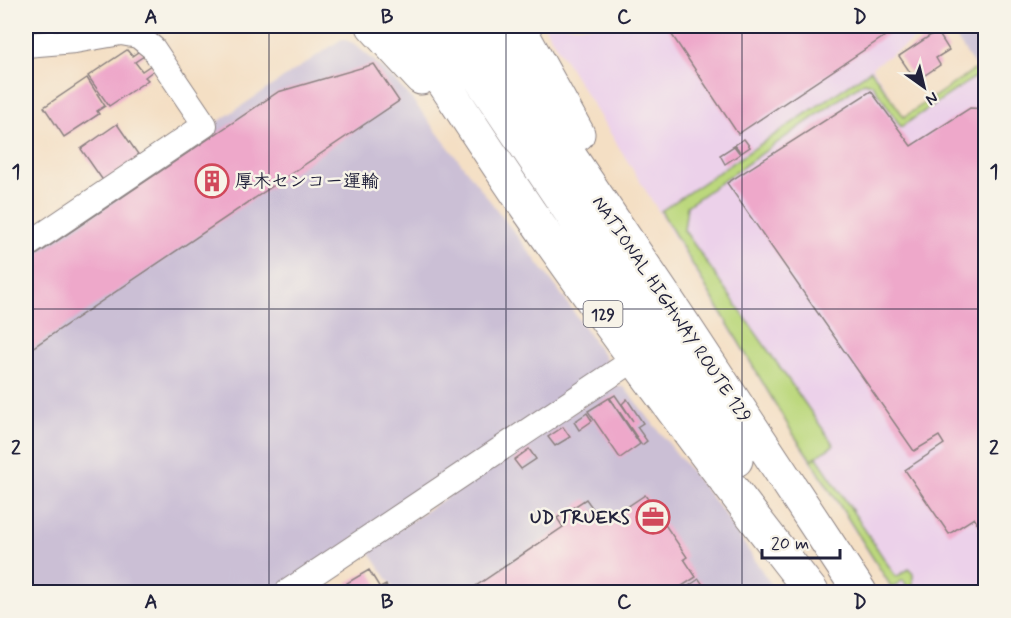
<svg xmlns="http://www.w3.org/2000/svg" width="1011" height="618" viewBox="0 0 1011 618" font-family="Mynerve,'Klee One',sans-serif">
	<style>
		.built { fill: #ecd1ea }
		.industrial { fill: #cbbfd5 }
		.green { fill: #bcd87d; stroke: #6f7d5c; stroke-width: 1.5 }
		.building { fill: #eea8ca }
		.lines { fill: none; stroke-linecap: round; stroke-linejoin: round }
		.street-casing { stroke: #8b8080; stroke-width: 26 }
		.highway-casing { stroke: #8b8080; stroke-width: 35 }
		.street { stroke: #fff; stroke-width: 24 }
		.highway { stroke: #fff; stroke-width: 33 }
		.grid { fill: none; stroke: #22223b; stroke-width: 1.5; stroke-opacity: 0.55 }
		.labels { text-anchor: middle; stroke-width: 5; stroke-linejoin: round; paint-order: stroke }
		.shield { fill: #f7f3e8; stroke: #62616f; stroke-width: 1.5 }
		.shield-label { font-size: 16px; font-weight: bold; fill: #22223b }
		.poi-label { font-size: 18px; font-weight: bold; fill: #22223b; stroke: #f7f3e8; text-anchor: start }
		.street-label { font-size: 18px; fill: #22223b; stroke: #f7f3e8 }
		.neatline { fill: none; stroke: #22223b; stroke-width: 2 }
		.grid-label { font-size: 20px; text-anchor: middle; font-weight: bold; fill: #22223b }
	</style>
	<rect width="100%" height="100%" fill="#f7f3e8"/>
	<filter id="ink" filterUnits="userSpaceOnUse"><feTurbulence type="fractalNoise" baseFrequency=".0167" numOctaves="2"/><feDisplacementMap in="SourceGraphic" scale="12" xChannelSelector="R" yChannelSelector="G"/><feConvolveMatrix kernelMatrix="1 2 1 2 8 2 1 2 1" color-interpolation-filters="sRGB"/></filter>
	<filter id="wash" filterUnits="userSpaceOnUse"><feTurbulence type="fractalNoise" baseFrequency=".008" numOctaves="4" result="noise"/><feDisplacementMap in="SourceGraphic" scale="24" xChannelSelector="R" yChannelSelector="G"/><feGaussianBlur stdDeviation="1.35" result="paint"/><feColorMatrix in="noise" values="0 0 0 0 0 0 0 0 0 0 0 0 0 0 0 0 0 1.4 0 .05"/><feComposite in="paint" operator="in"/></filter>
	<g filter="url(#wash)">
		<rect width="100%" height="100%" fill="#f4dfc4"/>
		<path class="built" d="M544,26h391l-63,41 32,50 73,-49 9,12 -1,512h-92l-104,-163 -130,-217z"/>
		<path class="industrial" d="M948,26h37v55z
			M342,39l11,4 32,27 25,27 147,191 49,71 -2,12 -329,221h-249v-338l187,-129z
			M612,386l12,1 99,125 53,80h-380l-28,-42z"/>
		<path class="green" d="M977,68l8,13v10l-10,-14 -74,50 -29,-43 -8,-2 -177,124 -3,24 150,215 -23,15 6,-3 79,120 13,-8 4,5v18h-2l-8,-12 -11,8 -81,-128 -19,-28 -131,-221 210,-141 33,47z"/>
		<g id="blocks">
			<path class="building" d="M666,26h234l-162,108z
				M937,31l12,19 -13,8 4,7 -24,16 -17,-25z
				M127,50l5,6 9,-6 3,6 -9,6 7,9 9,-6 3,5 -9,7 3,3 -39,26 -21,-30z
				M374,64l25,37 -373,251v-90l252,-170z
				M87,78l18,28 -8,5 2,3 -35,23 -20,-30z
				M871,91l40,55 59,-38 16,1v427l-12,-18 -25,16 -44,-64 39,-26 -5,-8 -25,15 -187,-268z
				M117,124l23,33 -36,25 -23,-33z
				M744,139l6,8 -9,6 -6,-8z
				M734,146l6,8 -15,10 -5,-9z
				M615,395l18,26 -11,-17 5,-5 16,24 -6,4 10,14 -5,4 -32,-47z
				M609,398l31,46 -20,14 -32,-47z
				M587,413l5,8 -13,9 -5,-8z
				M563,427l7,10 -15,9 -7,-9z
				M529,449l7,10 -15,10 -7,-9z
				M645,495l42,62 -3,2 12,18 -23,15h-206l96,-65 -6,-9 29,-19 17,24z
				M369,570l11,18 6,-3 5,7h-38l-6,-9z
				M699,579l5,7 -10,6h-14z"/>
		</g>
	</g>
	<g filter="url(#ink)">
		<use href="#blocks" fill-opacity="0" stroke="#8b8080" stroke-width="1.5"/>
		<g class="lines">
			<g class="street-casing">
				<path id="street" d="M26,45l49,-4 46,-8 17,3 15,12 52,77 -179,121
					M287,592l348,-233"/>
			</g>
			<g class="highway-casing">
				<path id="highway" d="M373,26l48,52
					M406,26c41,61 81,124 123,185 91,130 185,257 283,381
					M445,26l212,315 79,119
					M482,26l202,299 176,267
					M518,26l60,108"/>
			</g>
			<use href="#street" class="street"/>
			<use href="#highway" class="highway"/>
		</g>
	</g>
	<path class="grid" d="M269,26v566M506,26v566M742,26v566M26,309h960"/>
	<defs>
		<g id="building-ring" transform="scale(1.725)"><circle r="9.5" fill="#f7f3e8" stroke="#d1495b" stroke-width="1.5"/><path d="M-4-6H4V6H1V3H-1V6H-4ZM-2.5-4.3h1.7v1.8h-1.7ZM.8-4.3h1.7v1.8H.8ZM-2.5-1h1.7V.8h-1.7ZM.8-1h1.7V.8H.8Z" fill="#d1495b"/></g>
		<g id="office-ring" transform="scale(1.725)"><circle r="9.5" fill="#f7f3e8" stroke="#d1495b" stroke-width="1.5"/><path d="M-6-3h4V-5.5h4V-3h4V5H-6ZM-1-4.5V-3h2v-1.5ZM-6 0V1H6V0Z" fill="#d1495b"/></g>
	</defs>
	<g fill-rule="evenodd">
		<use href="#building-ring" x="212" y="181"/>
		<use href="#office-ring" x="653" y="517"/>
	</g>
	<g class="labels">
		<rect class="shield" x="583.5" y="301" width="39" height="26" rx="4.5"/>
		<g class="shield-label">
			<text x="603" y="320">129</text>
		</g>
		<g class="poi-label">
			<text x="235" y="187">厚木センコー運輸</text>
			<text x="630" y="523" text-anchor="end">UD TRUEKS</text>
		</g>
		<g class="street-label">
			<text transform="translate(672 309) rotate(56)" y="6">NATIONAL HIGHWAY ROUTE 129</text>
		</g>
	</g>
	<rect width="1011" height="618" fill="none" stroke="#f7f3e8" stroke-width="66"/>
	<g transform="translate(924 87) rotate(146)" stroke="#f7f3e8" stroke-width="4.5" paint-order="stroke">
	<path d="M0-4.5L10 22L0 15L-10 22Z" fill="#22223b"/>
	<text y="-9" font-size="16" font-weight="bold" text-anchor="middle" fill="#22223b">N</text>
	</g>
	<path d="M762 549v9h78v-9" fill="none" stroke="#22223b" stroke-width="3"/>
	<text x="771" y="549" font-size="18" fill="#22223b" stroke="#f7f3e8" stroke-width="4.5" paint-order="stroke">20 m</text>
	<rect x="33" y="33" width="945" height="552" class="neatline"/>
	<g class="grid-label">
		<text x="151" y="23">A</text>
		<text x="387" y="23">B</text>
		<text x="624" y="23">C</text>
		<text x="860" y="23">D</text>
		<text x="16" y="178">1</text>
		<text x="994" y="178">1</text>
		<text x="16" y="454">2</text>
		<text x="994" y="454">2</text>
		<text x="151" y="608">A</text>
		<text x="387" y="608">B</text>
		<text x="624" y="608">C</text>
		<text x="860" y="608">D</text>
	</g>
</svg>
